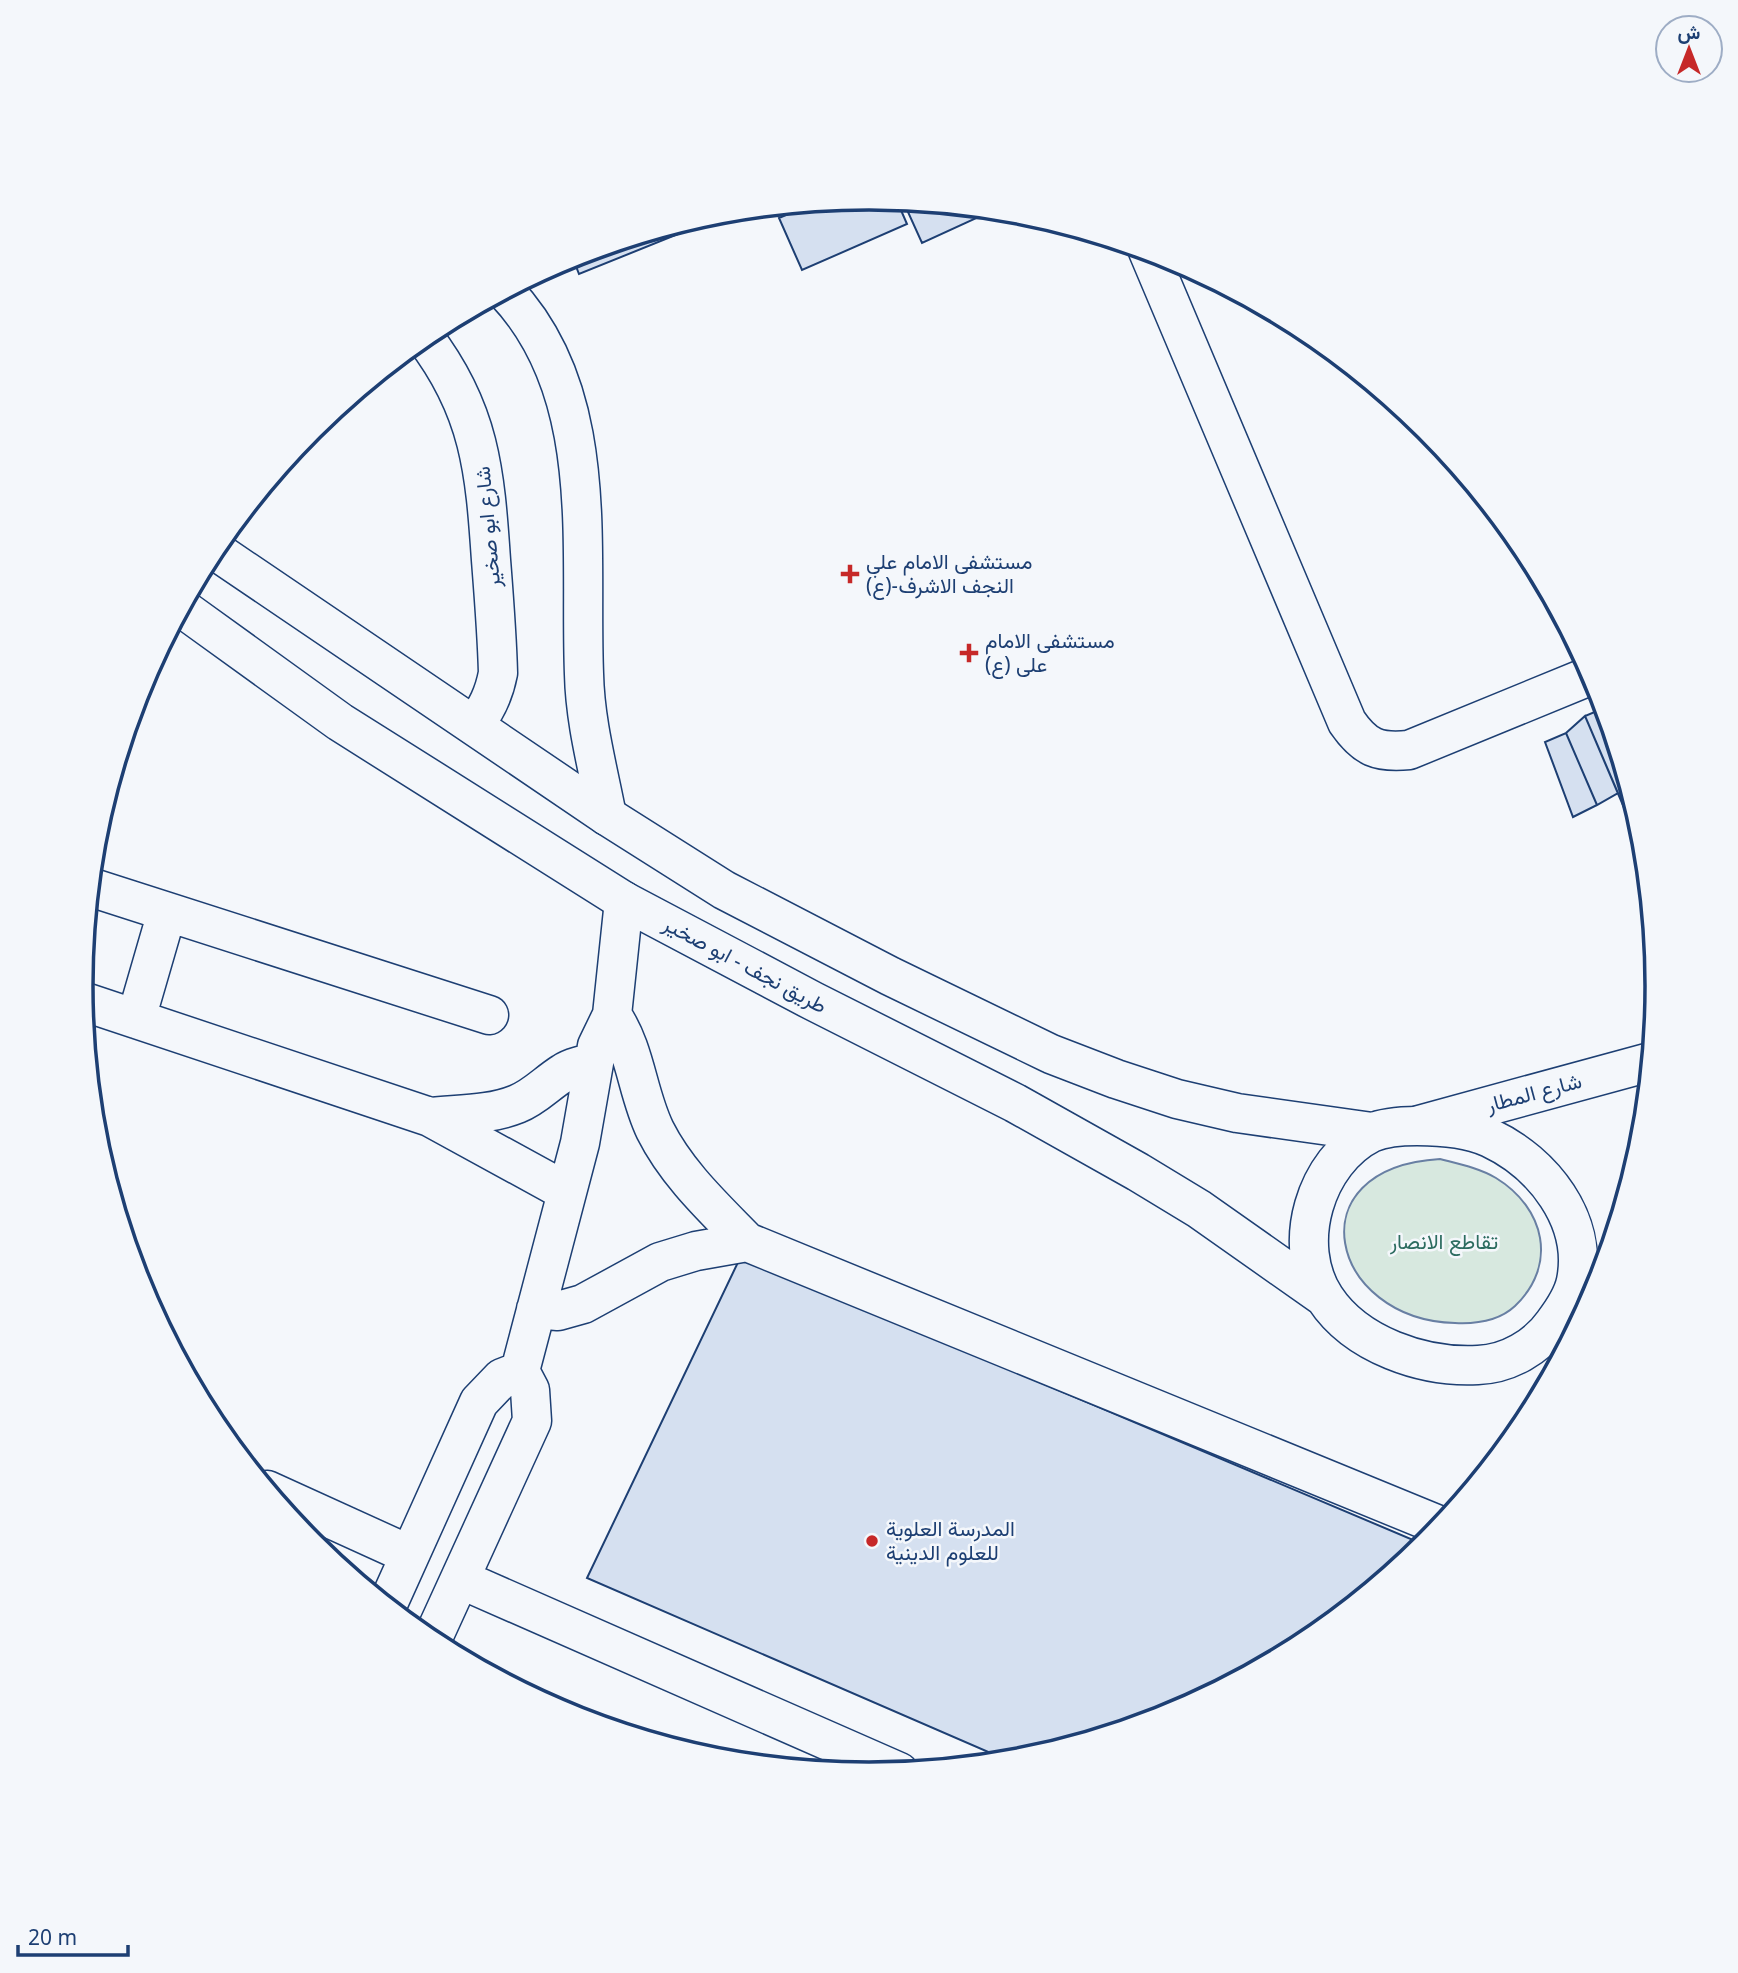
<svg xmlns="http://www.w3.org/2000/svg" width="1738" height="1973" viewBox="0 0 1738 1973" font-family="'Noto Sans',Vazirmatn,sans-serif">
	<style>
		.green { fill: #d7e8df; stroke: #687fa3; stroke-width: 2 }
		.building { fill: #d5e0f0; stroke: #1d3f73; stroke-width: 2 }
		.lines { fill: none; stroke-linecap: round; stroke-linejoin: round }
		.minor-casing { stroke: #1d3f73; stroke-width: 41 }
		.major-casing { stroke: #1d3f73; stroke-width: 41 }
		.highway-casing { stroke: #1d3f73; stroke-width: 41 }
		.minor { stroke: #f4f7fb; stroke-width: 38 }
		.major { stroke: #f4f7fb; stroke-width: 38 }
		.highway { stroke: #f4f7fb; stroke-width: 38 }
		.poi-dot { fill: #c62828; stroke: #f4f7fb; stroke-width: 2.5 }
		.labels { text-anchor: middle; stroke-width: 5; stroke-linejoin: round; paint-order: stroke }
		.street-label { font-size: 21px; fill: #1d3f73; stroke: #f4f7fb }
		.poi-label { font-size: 21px; fill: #1d3f73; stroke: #f4f7fb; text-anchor: start }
		.park-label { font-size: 21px; fill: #2c6c60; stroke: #f4f7fb }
		.rim { fill: none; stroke: #1d3f73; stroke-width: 3.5 }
	</style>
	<rect width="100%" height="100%" fill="#f4f7fb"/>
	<path class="green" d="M1440,1159c19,5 39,9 56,19 49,30 62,87 19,128 -16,15 -40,18 -60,17 -125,-3 -163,-155 -15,-164z"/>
	<path class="building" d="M869,198l28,3 10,23 -105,46 -23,-52 32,-14z
		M903,201l91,9 -72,33z
		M735,211l-156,63 -7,-18 144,-43z
		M1604,708l38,125 3,24 -60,-141z
		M1585,716l33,77 -21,12 -31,-72z
		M1566,733l31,72 -24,12 -28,-75z
		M741,1256l684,289 -118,97 -137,73 -148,45 -13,1 -422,-183z"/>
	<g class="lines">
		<g class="minor-casing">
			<path id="minor" d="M1148,251l199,471c18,26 31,31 62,28l183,-75
				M505,291c97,102 74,255 79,383 1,48 14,95 23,142
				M424,337c56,73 61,134 67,223 3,38 6,75 7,113 -4,21 -11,36 -24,52
				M90,887l399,128
				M82,1001l348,116c29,-3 60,-2 87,-13 18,-7 30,-21 46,-31 9,-6 20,-8 31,-10
				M612,1015c24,35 25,78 43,115 22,44 59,78 92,112l694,284
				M136,1019l31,-107
				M430,1117l137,75
				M536,1309l22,2 25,-7 77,-42 36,-11 51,-9
				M267,1490l143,65
				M460,1579l439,193
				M387,1606l92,-204 23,-24 18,-7
				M431,1642l101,-221 -2,-31 -10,-19 60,-228 17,-97 15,-31 12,-114"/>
		</g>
		<g class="major-casing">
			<path id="major" d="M1419,1125l231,-63"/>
		</g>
		<g class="highway-casing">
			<path id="highway" d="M213,549l394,267 117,74 166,86 161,78 65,25 61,20 60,14 135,19
				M182,608l158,114 284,179 189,100 202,102 123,69 61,37 125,88
				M1417,1126c25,0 51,2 73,12 53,25 98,82 86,143 -3,15 -13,30 -22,42 -17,24 -46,41 -76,42 -55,3 -122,-20 -153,-67 -35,-53 -10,-137 46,-165 14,-6 31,-7 46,-7z"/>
		</g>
		<use href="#minor" class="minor"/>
		<use href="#major" class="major"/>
		<use href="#highway" class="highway"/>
	</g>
	<g class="poi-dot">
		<path d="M846.5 563.5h7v7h7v7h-7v7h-7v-7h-7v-7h7z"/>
		<path d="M965.5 642.5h7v7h7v7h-7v7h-7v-7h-7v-7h7z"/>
		<circle cx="872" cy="1541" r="7"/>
	</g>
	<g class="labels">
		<g class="street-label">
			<text transform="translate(488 527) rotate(-95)" y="7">شارع ابو صخير</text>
			<text transform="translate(745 965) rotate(28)" y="7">طريق نجف - ابو صخير</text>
			<text transform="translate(1534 1093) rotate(-15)" y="7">شارع المطار</text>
		</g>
		<g class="poi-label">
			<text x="866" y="569">مستشفى الامام علي<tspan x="866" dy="24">(ع)-النجف الاشرف</tspan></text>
			<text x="985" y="648">مستشفی الامام<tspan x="985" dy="24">علی (ع)</tspan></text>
			<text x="886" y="1536">المدرسة العلوية<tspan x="886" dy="24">للعلوم الدينية</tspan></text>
		</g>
		<g class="park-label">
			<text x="1444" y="1249">تقاطع الانصار</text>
		</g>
	</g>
	<path d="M0 0H1738V1973H0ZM93 986a776 776 0 1 1 1552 0a776 776 0 1 1-1552 0Z" fill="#f4f7fb" fill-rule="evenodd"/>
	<path class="rim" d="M93 986a776 776 0 1 1 1552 0a776 776 0 1 1-1552 0Z"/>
	<g transform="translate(1689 49)"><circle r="33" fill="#f4f7fb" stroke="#9eadc5" stroke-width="2"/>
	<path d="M0-5L12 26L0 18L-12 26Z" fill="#c62828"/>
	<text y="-10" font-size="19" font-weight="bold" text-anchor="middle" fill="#1d3f73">ش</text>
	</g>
	<path d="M18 1945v10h110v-10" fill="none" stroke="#1d3f73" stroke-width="3.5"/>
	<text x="28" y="1945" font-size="21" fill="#1d3f73" stroke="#f4f7fb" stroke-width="5" paint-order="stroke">20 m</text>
</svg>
